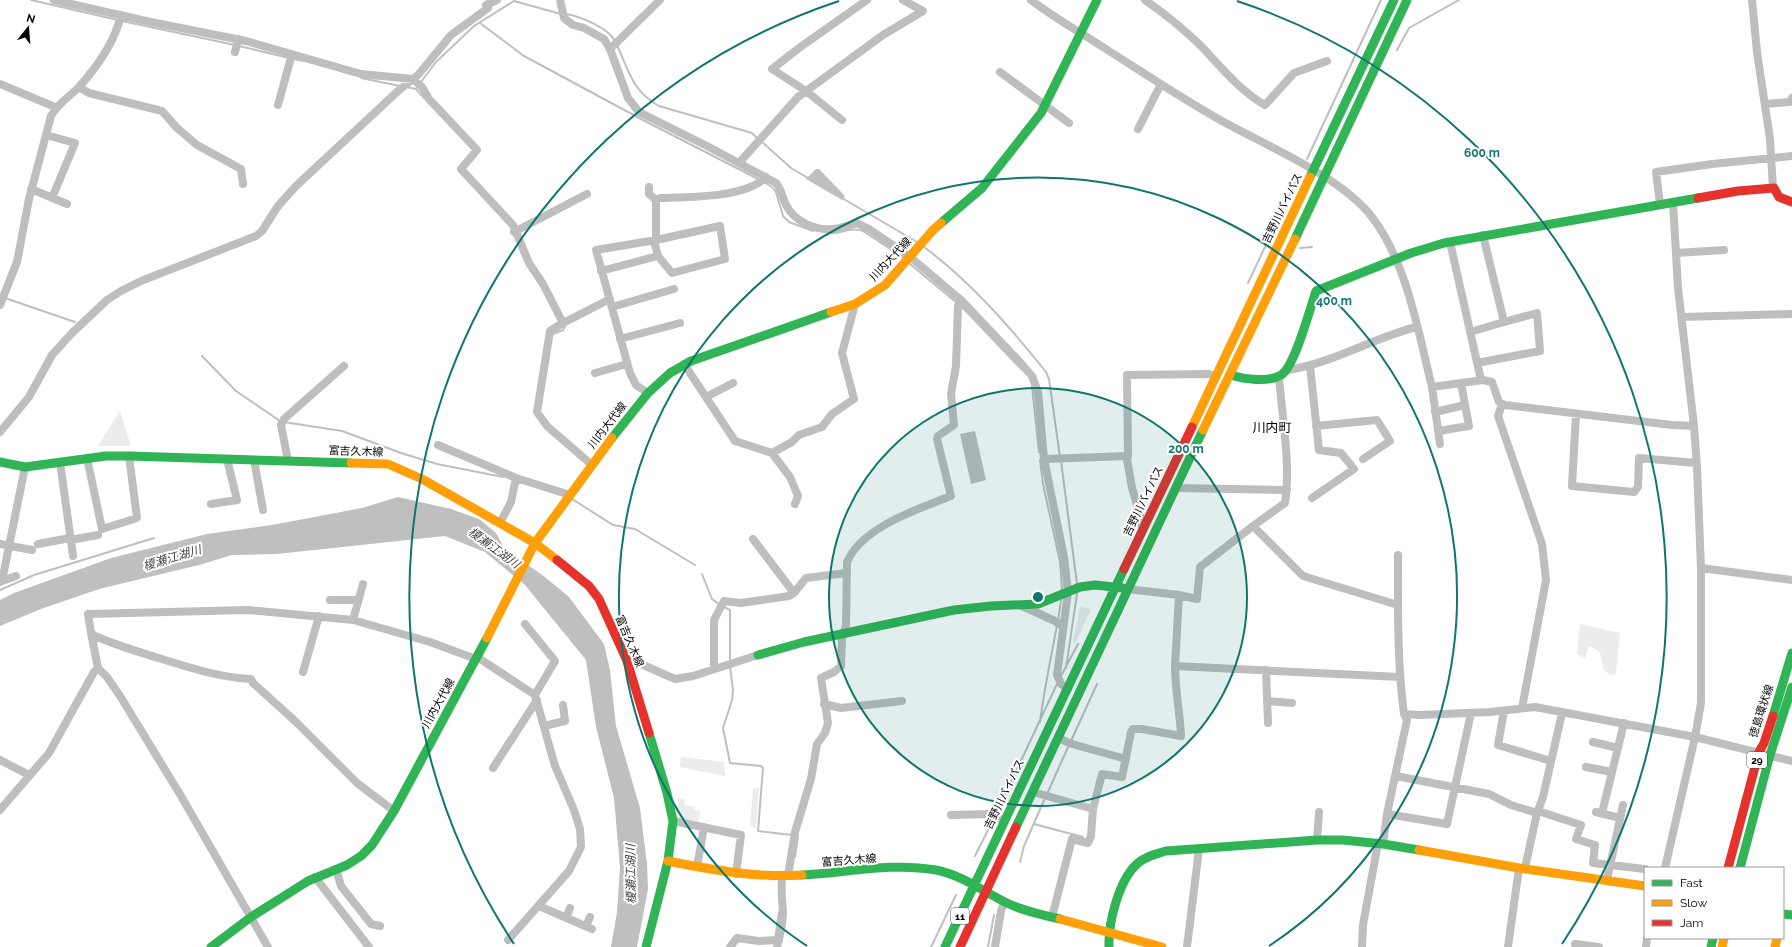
<svg xmlns="http://www.w3.org/2000/svg" width="1792" height="947" viewBox="0 0 1792 947" font-family="Raleway,'Noto Sans JP',sans-serif">
	<style>
		.green { fill: #ececec }
		.water { fill: #bfbfbf }
		.lines { fill: none; stroke-linecap: round; stroke-linejoin: round }
		.stream { stroke: #bfbfbf; stroke-width: 2 }
		.street { stroke: #bebebe; stroke-width: 8 }
		.fast { stroke: #30b455; stroke-width: 9 }
		.slow { stroke: #ff9f0a; stroke-width: 9 }
		.jam { stroke: #e5322d; stroke-width: 9 }
		.ring { fill: none; stroke: #0f766e; stroke-width: 2 }
		.labels { text-anchor: middle; stroke-width: 4; stroke-linejoin: round; paint-order: stroke }
		.shield { fill: #fff; stroke: #4c4c4c; stroke-width: 1 }
		.shield-label { font-size: 10px; font-weight: bold; fill: #000 }
		.street-label { font-size: 11px; fill: #000; stroke: #fff }
		.water-label { font-size: 12px; font-style: italic; fill: #444; stroke: #fff }
		.quarter-label { font-size: 13px; fill: #000; stroke: #fff }
		.centre { fill: #0f766e; stroke: #fff; stroke-width: 2 }
		.ring-label { font-size: 12px; text-anchor: middle; font-weight: bold; fill: #0f766e; stroke: #fff; stroke-width: 4; stroke-linejoin: round; paint-order: stroke }
	</style>
	<rect width="100%" height="100%" fill="#fff"/>
	<path class="green" d="M120,411l11,35h-33z
		M1080,607l11,2 -16,35 -2,-1z
		M1580,624l40,9 -4,41 -6,1 -7,-6 -3,-17 -11,-6 -4,12 -8,-4z
		M681,757l43,5 1,14 -45,-9z
		M757,788h2l-3,40 -6,-2 3,-37z
		M678,798l6,1 1,6 10,2 -1,3 6,2 -1,10 -17,-2 -7,-3 -2,-10 6,-1z"/>
	<path class="water" d="M816,169h3l26,27 -3,4 -36,-21z
		M975,431l11,49 -15,4 -11,-50z
		M398,497l53,12 28,10 17,14 8,15 41,29 24,20 35,47 6,26 6,56 24,82 7,56 1,25 -11,58h-26l6,-35 3,-44 -6,-70 -18,-71 -10,-67 -61,-75 -40,-33 -40,-16 -168,18 -45,1 -33,10 -100,24 -58,20 -41,17v-26l14,-7 97,-35 96,-24 65,-9 90,-17z"/>
	<g class="lines">
		<path class="stream" d="M31,0l87,20
			M566,14c13,2 43,14 49,27
			M122,21l113,24
			M480,23l44,33 117,63 117,60
			M617,45c12,26 15,46 42,61l93,27 6,6
			M239,46l50,12
			M1397,50l12,-22 50,-28
			M294,59l9,2
			M361,78l39,8
			M421,82l15,-20 38,-36 40,-25 47,13
			M406,87l10,2 2,-3
			M416,89l8,9
			M762,142l29,26 17,10
			M1307,159l74,-159
			M764,182l8,5 4,5 7,24 6,6 24,9
			M842,198l75,44
			M828,233c12,2 23,-7 35,-2l41,27
			M924,247c47,35 86,80 122,125l3,7 11,78
			M1300,248l12,-1
			M910,264l47,39
			M1248,283l51,-108
			M5,298l70,24
			M961,306l60,63
			M553,334l10,-4 2,-4
			M202,356l34,35 44,30
			M1032,386l7,66
			M284,422l58,9 59,22 36,11 66,13
			M1040,460l3,24 17,78 2,27
			M1061,461l16,123
			M572,499l41,26 22,4 60,36
			M702,574l10,25 8,6
			M0,590l34,-15 120,-37
			M724,607l6,3v53
			M1058,621l3,-21
			M730,667l3,23 -1,10 -9,28 7,35 31,3 2,2 -5,63 34,4
			M1066,668l11,-74
			M1061,676l17,-32
			M1040,722c4,-32 11,-64 17,-97
			M1071,741l26,-57
			M1047,794l22,-49
			M996,814l61,-130
			M1034,824l49,13
			M975,856l19,-38
			M795,857l3,-21
			M1020,862l4,-16 21,-48
			M775,939l4,-27
			M931,947l25,-52
			M988,947l6,-32"/>
		<path class="street" d="M54,0l92,21 100,20 115,33 52,5 9,8 7,12 48,51 -16,19 52,56 16,38 14,21 20,39
			M560,0l4,18 9,7 11,3 20,11 6,10 18,49 11,14 68,34 69,37c6,7 6,14 10,22 8,16 29,26 47,24 8,-1 16,-4 24,-6l12,6 40,27 52,44 58,61 13,15 6,16 6,67 20,98 4,35 -11,83 4,9 7,5
			M1031,0c25,19 52,34 78,51 38,24 75,49 113,70 45,25 119,56 150,96 35,46 46,114 60,170l51,-7 9,2 7,20 6,3 167,20 22,1
			M1145,0c20,14 40,30 57,47 19,20 38,44 63,58l29,-32 33,-12
			M1752,0l5,52 13,87 3,49
			M610,49l50,-49
			M235,52l3,-13
			M1000,72l69,51
			M0,84l55,23
			M79,87l10,6 73,18 15,17 20,17 44,24 2,15
			M1765,104l25,-2 2,-4
			M278,105l14,-51
			M842,120l-36,-29 -34,-22 27,-21 68,-48
			M1138,129l23,-45
			M46,135l29,8 -23,55
			M739,163l59,-66 85,-62 40,-24 -20,-11
			M649,187v7l7,6
			M31,189l36,15
			M1660,204l-4,-32 56,-8 80,-8
			M514,232l73,-38
			M654,241l4,15
			M1450,242l31,138
			M1676,253l48,-3
			M601,271l57,-15 14,17 53,-14 -5,-33 -64,14
			M0,305l17,-43 12,-63 22,-83c7,-13 18,-19 28,-29 18,-20 36,-46 42,-72
			M612,307l62,-18
			M1682,317l110,-3
			M1470,332l34,-10 -21,-87
			M620,339l60,-16
			M1477,363l63,-12 -3,-38 -33,9
			M684,364l51,77 37,12 18,24 8,19 -3,8
			M1310,366l9,84 22,3 13,16 -42,29
			M1288,370c45,-7 85,-32 128,-43
			M595,373l32,-9
			M1279,377c3,39 12,88 6,126l-32,23 50,50 95,29
			M1461,383l4,22
			M1432,387l8,57
			M648,393l-12,-8 -6,-12 -34,-123 60,-10v-40l4,-2c29,-1 85,0 106,-21
			M706,397l27,-14
			M1502,404l-4,12 44,128 4,36 -24,128
			M1435,412l30,-7 4,21 -31,5
			M1576,414l-4,72 62,6 4,-5 1,-29 57,5
			M1316,426l61,-6 13,21 -27,18
			M0,432l29,-35 23,-42 20,-22 35,-33 14,-9 20,-10 115,-45 6,-5 16,-25 18,-20 102,-95 20,-16 33,-40 37,-27 -2,-3 11,-5
			M438,445l78,33 54,17
			M772,453l20,-11 7,-7 23,-8 10,-13 22,-15 -12,-46 13,-49
			M87,458l15,71 35,-11 -8,-62
			M1044,459l84,-3
			M254,460l9,50
			M288,461l-7,-36 3,-6 60,-53
			M60,462l13,94
			M592,465l-45,-39 -10,-14 13,-81 13,-8 47,-24
			M1177,488l110,2
			M211,504l26,-4 -10,-41
			M500,523l11,-21 5,-24
			M1142,528l-1,-10 -9,-30 -5,-29 1,-3 -1,-81 82,-1 7,2
			M753,539l41,54
			M70,540l28,-5
			M0,544l32,6
			M38,544l32,-6
			M1398,555c0,53 -1,106 6,159l16,1 70,-3 45,-5 160,30 6,-34v-135l-4,-101 -3,-41 -16,-138 -5,-86
			M1701,568l91,12
			M2,581l14,-5
			M0,582l2,-1 23,-114
			M1127,589l52,6 -4,71 225,11
			M1179,595l18,4 3,-32 53,-41
			M330,600h28
			M1022,606l33,15 7,5
			M353,620l10,-36
			M525,624l30,37 -20,34
			M91,633l-3,-19 160,-4 105,10 77,22 46,17
			M477,657l58,38 20,71 19,44 6,19 1,18 -12,24 -61,69
			M627,661h7l41,18 18,-3 65,-21
			M714,669v-49l10,-19 17,2 48,-7 5,-3 12,-15 40,-5
			M1266,670l2,53
			M303,672l16,-56
			M1267,701l25,2
			M824,704l17,4 61,-7
			M1504,711l-6,34 53,16
			M544,726l21,-5 -2,-16
			M1058,738l14,6 54,15
			M1593,742l25,6
			M0,760l29,15
			M1586,767l26,5
			M493,768l44,-68
			M1396,776l93,18 22,11 26,8 6,-16 19,-84
			M1033,792l60,17
			M0,810l49,-57 45,-81 4,-4
			M1538,811l43,14 -5,14 19,6 -2,18 52,6
			M1596,812l24,6
			M1602,813l22,-90
			M1387,814l60,10 24,-111
			M951,815l40,-1 14,7
			M673,821l68,14 -5,39
			M1317,840l2,-28
			M1383,844l4,-30 20,-94 -3,-6
			M697,867l7,-40
			M1525,868l12,-55
			M1665,868l30,-131 97,24
			M336,869l5,17 30,38 9,2
			M788,876l7,-44 16,-53 6,-35 8,-11 3,-10 -7,-45 13,-6 7,-6 1,-26 4,-15 1,-63c15,-35 71,-53 104,-66l-14,-57 1,-3 16,-11 -3,-31 5,-28 2,-60 3,-6
			M315,877l54,70
			M1607,880l16,-75
			M539,906l53,23
			M1052,917l20,-78 16,4 3,-7 2,-27 9,-35 20,3 9,-45 2,-3h9l39,7c-1,-24 -6,-46 -6,-70
			M566,918l4,-10
			M586,926l4,-9
			M1575,944l24,3
			M268,947l-87,-151 -61,-100 -13,-19 -9,-9 -7,-35 4,3c30,13 61,21 93,31 20,6 41,11 63,12l2,4 42,38 62,62 37,28
			M730,947l7,-9 22,3 20,-1
			M777,947c3,-12 6,-23 6,-35 -1,-12 -2,-23 -1,-36
			M995,947l6,-36 3,-8
			M1187,947l12,-98
			M1362,947l1,-22 15,-82
			M1508,947l11,-79
			M1646,947l1,-9"/>
		<path class="fast" d="M1310,177l84,-177
			M941,223l41,-35 59,-75 56,-113
			M1295,239l112,-239
			M1230,375c14,4 38,8 51,0 14,-8 29,-67 35,-84l95,-38 33,-10 254,-45
			M612,438l36,-45 22,-20 21,-12 140,-49
			M0,462l25,5 81,-11h23l222,7
			M758,655l46,-13 150,-32 37,-4 47,-2 42,-17 15,-2 28,3
			M1773,716l19,-63
			M1016,827l187,-397
			M1740,868l30,-113 22,-68
			M802,875c44,-2 89,-13 134,-5 26,5 48,22 71,33 17,8 35,12 53,16
			M1783,914l9,1
			M211,947l40,-30 57,-36 39,-16 14,-9 11,-11 22,-34 93,-173
			M646,947l22,-86 5,-40 -6,-28 -18,-60
			M945,947l179,-378
			M1109,947c-1,-24 10,-68 29,-84 8,-7 18,-9 28,-12l151,-11h26l40,4 36,6
			M1711,947l2,-9"/>
		<path class="slow" d="M831,312l24,-8 30,-19 48,-55 8,-7
			M1192,427l118,-250
			M1203,430l92,-191
			M351,463l37,1 34,15 113,64 22,17
			M487,638l48,-95 77,-105
			M1419,850l100,18 126,18
			M668,861c45,9 88,17 134,14
			M1060,919l102,28
			M1722,947l2,-9
			M1775,947l2,-9"/>
		<path class="jam" d="M1698,198l40,-7 36,-3 5,9 13,5
			M557,560l32,26 10,13 28,62 22,72
			M1124,569l68,-142
			M1728,868l31,-116 5,-9 9,-27
			M960,947l56,-120"/>
	</g>
	<circle cx="1038" cy="597" r="209" fill="#0f766e" fill-opacity=".12"/>
	<g class="ring">
		<circle cx="1038" cy="597" r="209"/>
		<path d="M807 946A419 419 0 1 1 1269 946"/>
		<path d="M514 944A628 628 0 0 1 839 1M1237 1A628 628 0 0 1 1562 944"/>
	</g>
	<g class="labels">
		<g class="shield">
			<rect x="1747" y="752" width="20" height="16" rx="3"/>
			<rect x="951" y="908" width="18" height="16" rx="3"/>
		</g>
		<g class="shield-label">
			<text x="1757" y="764">29</text>
			<text x="960" y="920">11</text>
		</g>
		<g class="street-label">
			<text transform="translate(1282 208) rotate(-64)" y="4">吉野川バイパス</text>
			<text transform="translate(890 259) rotate(-47)" y="4">川内大代線</text>
			<text transform="translate(607 425) rotate(-52)" y="4">川内大代線</text>
			<text transform="translate(356 451) rotate(2)" y="4">富吉久木線</text>
			<text transform="translate(1143 501) rotate(-64)" y="4">吉野川バイパス</text>
			<text transform="translate(630 641) rotate(67)" y="4">富吉久木線</text>
			<text transform="translate(438 703) rotate(-61)" y="4">川内大代線</text>
			<text transform="translate(1761 711) rotate(-72)" y="4">徳島環状線</text>
			<text transform="translate(1004 794) rotate(-64)" y="4">吉野川バイパス</text>
			<text transform="translate(849 860) rotate(-4)" y="4">富吉久木線</text>
		</g>
		<g class="water-label">
			<text transform="translate(494 548) rotate(36)" y="4">榎瀬江湖川</text>
			<text transform="translate(172 558) rotate(-17)" y="4">榎瀬江湖川</text>
			<text transform="translate(631 874) rotate(-91)" y="4">榎瀬江湖川</text>
		</g>
		<g class="quarter-label">
			<text x="1272" y="432">川内町</text>
		</g>
	</g>
	<circle cx="1038" cy="597" r="6" class="centre"/>
	<g class="ring-label">
		<text x="1482" y="157">600 m</text>
		<text x="1334" y="305">400 m</text>
		<text x="1186" y="453">200 m</text>
	</g>
	<rect x="1644" y="867" width="140" height="72" fill="#ffffff" stroke="#999999"/>
	<rect x="1652" y="880" width="20" height="6" fill="#30b455" stroke="#999999"/>
	<text x="1680" y="887" font-size="12" fill="#000000">Fast</text>
	<rect x="1652" y="900" width="20" height="6" fill="#ff9f0a" stroke="#999999"/>
	<text x="1680" y="907" font-size="12" fill="#000000">Slow</text>
	<rect x="1652" y="920" width="20" height="6" fill="#e5322d" stroke="#999999"/>
	<text x="1680" y="927" font-size="12" fill="#000000">Jam</text>
	<g transform="translate(28 28) rotate(17)" stroke="#ffffff" stroke-width="3" paint-order="stroke">
	<path d="M0-3L7 15L0 10L-7 15Z" fill="#000000"/>
	<text y="-6" font-size="11" font-weight="bold" text-anchor="middle" fill="#000000">N</text>
	</g>
</svg>
